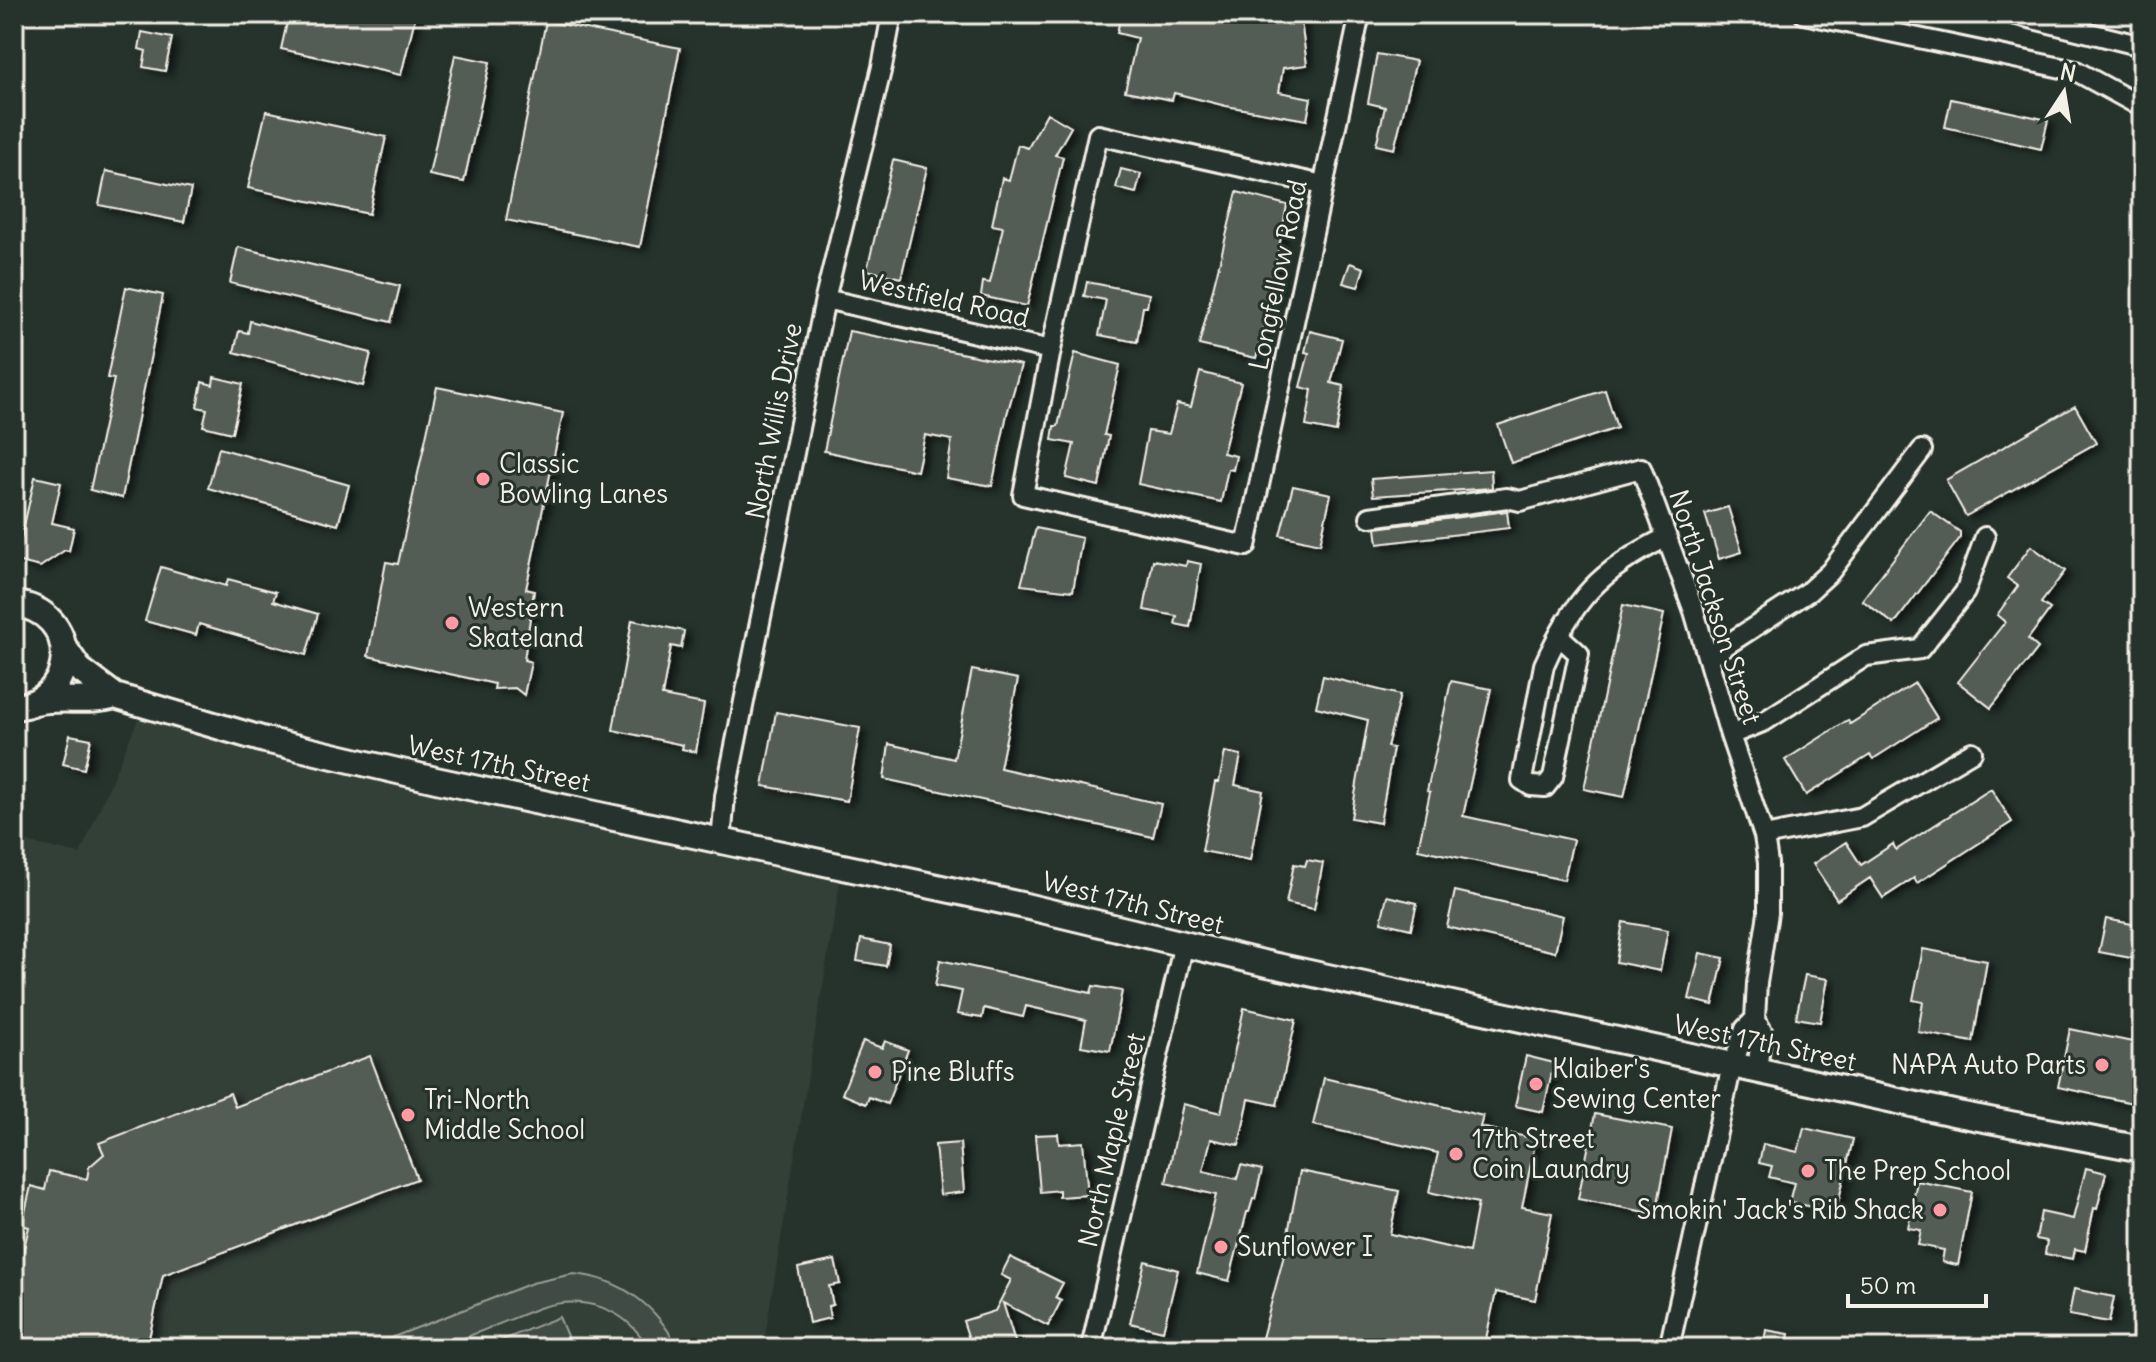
<svg xmlns="http://www.w3.org/2000/svg" width="2156" height="1362" viewBox="0 0 2156 1362" font-family="Delius,sans-serif">
	<style>
		.built { fill: #333f39 }
		.green { fill: #414b45; stroke: #9a9e96; stroke-width: 2 }
		.building { fill: #525c55; stroke: #f4f1e8; stroke-width: 2; filter: url(#shadow) }
		.lines { fill: none; stroke-linecap: round; stroke-linejoin: round }
		.minor-casing { stroke: #f4f1e8; stroke-width: 24 }
		.tertiary-casing { stroke: #f4f1e8; stroke-width: 28 }
		.secondary-casing { stroke: #f4f1e8; stroke-width: 30 }
		.minor { stroke: #26332d; stroke-width: 18 }
		.tertiary { stroke: #26332d; stroke-width: 22 }
		.secondary { stroke: #26332d; stroke-width: 24 }
		.poi-dot { fill: #ff9aa2; stroke: #26332d; stroke-width: 3 }
		.labels { text-anchor: middle; stroke-width: 6; stroke-linejoin: round; paint-order: stroke }
		.street-label { font-size: 26px; fill: #f4f1e8; stroke: #26332d }
		.poi-label { font-size: 26px; fill: #f4f1e8; stroke: #26332d; text-anchor: start }
	</style>
	<defs>
		<filter id="shadow"><feDropShadow dx="6" dy="3.5" stdDeviation="4" flood-color="#0009"/></filter>
	</defs>
	<rect width="100%" height="100%" fill="#26332d"/>
	<filter id="ink" filterUnits="userSpaceOnUse"><feTurbulence type="fractalNoise" baseFrequency=".0125" numOctaves="2"/><feDisplacementMap in="SourceGraphic" scale="16" xChannelSelector="R" yChannelSelector="G"/><feConvolveMatrix kernelMatrix="1 2 1 2 8 2 1 2 1" color-interpolation-filters="sRGB"/></filter>
	<g filter="url(#ink)">
		<path class="built" d="M139,717l133,39 568,126 -77,466h-749v-509l66,15z"/>
		<path class="green" d="M573,1274c48,4 84,32 105,74h-30c-22,-41 -66,-54 -109,-40l-100,40h-74l167,-65z
			M559,1317l13,31h-89z"/>
		<path class="building" d="M289,14h127l-15,61 -120,-26z
			M1121,14h179l7,51 -24,3 -4,24 32,6 -4,22 -81,-14 -52,-13 -2,7 -47,-9 12,-53 -20,-5z
			M546,21l134,27 -40,199 -134,-27z
			M142,32l30,6 -7,33 -22,-4 3,-16 -7,-2z
			M1377,54l39,7 -22,88 -18,-4 9,-38 -17,-4z
			M455,55l35,7 -26,120 -35,-7z
			M1951,99l97,21 -7,29 -96,-22z
			M266,111l120,26 -17,77 -121,-26z
			M1047,113l24,14 -16,28 8,2 -36,149 -46,-10 2,-14 7,1 13,-56 -11,-2 10,-47 7,2 9,-35 10,3z
			M893,160l34,8 -26,110 -34,-8z
			M1121,169l20,5 -5,19 -20,-5z
			M106,171l85,18 -7,33 -85,-17z
			M1237,192l50,13 -13,69 4,1 -22,83 -57,-13z
			M238,247l162,39 -9,36 -161,-39z
			M1350,263l14,5 -6,19 -15,-4z
			M1087,282l62,12 -2,13h-4l-6,35 -38,-7 7,-35 -22,-4z
			M126,287l37,8 -41,203 -32,-8 24,-111 -7,-1z
			M250,321l121,32 -8,33 -129,-34 5,-21 9,2z
			M849,331l172,34 -14,49 -15,72 -46,-8 6,-38 -27,-5 -8,36 -93,-20z
			M1310,331l32,8 -11,44 13,3 -8,46 -30,-6 6,-36 -12,-3 9,-34 -4,-1z
			M1075,353l45,12 -16,70 5,1 -10,50 -33,-8 8,-34 -22,-4 2,-14h4z
			M1200,372l41,11 -18,70 13,3 -3,14 -5,-1 -7,33 -83,-18 10,-53 21,3 8,-30 14,3z
			M214,377l29,7 -11,49 -29,-7 4,-17 -10,-2 5,-25 11,3z
			M437,387l126,26 -37,176 8,2 -10,69 7,2 -7,33 -9,-7 -21,1 1,-5 -127,-28 18,-94 12,2z
			M1605,390l12,38 -106,35 -13,-38z
			M2075,406l21,37 -130,73 -20,-36z
			M219,448l130,37 -11,40 -130,-37z
			M1491,470l1,18 -119,8 -2,-17z
			M35,477l26,6 -9,40 22,5 -5,23 -4,-1 -25,17 -24,-6z
			M1293,486l38,8 -11,50 -40,-9z
			M1728,507l14,45 -23,7 -14,-45z
			M1507,511l2,17 -131,16 -2,-16z
			M1930,511l30,21v6l-66,86 -32,-24z
			M1036,528l46,10 -9,53 -52,-6z
			M2031,546l34,25 -24,32 9,6 -22,30 10,9 -47,60 -33,-26 47,-60 -8,-7 21,-29 -11,-8z
			M1153,560l33,6 1,-5 14,3 -11,63 -15,-3 2,-8 -33,-6z
			M161,567l65,19 2,-7 48,13 -3,9 45,13 -12,41 -107,-31 -3,11 -51,-14z
			M1623,605l41,9 -40,183 -40,-8z
			M632,620l52,11 -3,17 -10,-2 -9,50 42,8 -8,48 -14,-3 1,-4 -70,-15z
			M972,670l46,9 -18,89 161,36 -8,33 -269,-58 5,-35 65,15z
			M1323,676l77,19 -13,52 6,1 -13,75 -29,-5 17,-98 -52,-13z
			M1451,681l40,8 -28,127 110,24 -9,40 -146,-31 12,-57 -3,-1z
			M1915,683l22,35 -64,41 -3,-4 -64,40 -21,-35 63,-40 2,4z
			M776,712l84,16 -13,73 -84,-15z
			M70,735l21,4 -7,30 -21,-5z
			M1225,752l16,3 -6,30 28,6 -13,69 -48,-9 13,-69h4z
			M1991,789l21,33 -95,61 -3,-5 -31,20 -13,-20 -33,22 -24,-36 33,-22 15,23 32,-21 3,6z
			M1307,860l16,3 -9,46 -28,-6 8,-39 11,2z
			M1455,891l108,25 -8,36 -108,-25z
			M1387,896l30,7 -6,26 -30,-7z
			M2106,919l31,6 -2,7 7,2v26l-43,-8z
			M1623,922l45,8 -8,41 -44,-9z
			M861,939l29,6 -4,21 -29,-5z
			M1923,949l64,12 -14,81 -55,-10 5,-30 -10,-2z
			M1700,953l24,5 -11,47 -24,-6z
			M940,960l151,33 2,-7 29,5 -12,60 -29,-5 5,-26 -60,-14 -3,11 -39,-9 -2,10 -25,-4 5,-23 -27,-5z
			M1805,975l23,4 -8,43 -24,-4z
			M1244,1008l52,12 -19,85 -28,-6 -10,46 -28,-6 -8,32 34,8 4,-14 21,5 -7,29h-2l-4,13h-2l-18,69 -32,-8 19,-78 -50,-12 17,-79 38,9z
			M2070,1029l72,15v61l-84,-18z
			M863,1041l19,7 3,-7 23,9 -21,54 -18,-7 -3,7 -24,-10z
			M370,1056l47,123 -254,96 -16,72 -15,-3 -1,4h-117v-89l7,2 8,-34 -7,-2 9,-39 14,4 4,-19 38,8 2,-12 15,-13 -5,-11 131,-50 5,14z
			M1526,1056l28,7 -11,49 -28,-6z
			M1324,1078l159,38 -3,11 56,12 -14,68 30,6 -17,87 -39,-8 -12,56h-174l-48,-10 21,-79 17,-88 99,20 -9,43 79,18 9,-49 -49,-11 9,-39 -125,-28z
			M1595,1114l77,15 -16,85 -78,-15z
			M1804,1128l49,11 -17,73 -47,-10 5,-19 -25,-6 3,-11 -13,-3 4,-19 35,8z
			M1058,1134l1,10 24,-2 5,53 -29,2v-7l-19,2 -5,-57z
			M960,1143l4,49 -24,3 -5,-50z
			M2086,1168l20,5 -9,36 -3,-1 -9,43 -10,-2 -2,10 -28,-5 2,-13 -11,-2 5,-27 32,7z
			M1917,1181l55,11 -14,73 -16,-3 2,-12 -26,-5 3,-15 -13,-2z
			M1010,1257l53,26 -8,15 6,3 -13,25 -45,-23 14,45h-45l-9,-27 32,-10 16,-31 -10,-5z
			M835,1260l5,24 -11,2 4,19 -5,1 2,12 -21,5 -11,-55z
			M1145,1261l33,9 -15,61 -33,-8z
			M2074,1289l40,8 -5,25 -40,-7z
			M1766,1330l23,4 -3,14h-23z"/>
		<g class="lines">
			<g class="minor-casing">
				<path id="minor" d="M1804,14l272,57 66,36
					M2013,14l129,32
					M1323,185l-225,-50 -47,215 -28,145 223,51 114,-532
					M825,299l226,51
					M1370,517l137,-19 13,3 121,-33 53,143 36,124 34,101 4,27v50l-11,70 -2,36 7,12 -5,39
					M1559,636l20,18 -26,123 -8,10 -14,-1 -9,-6 22,-115c29,-65 56,-95 121,-127
					M1708,657l100,-65 22,-20 92,-122
					M1730,735l35,-14 101,-65 54,-7 45,-57 20,-55
					M1764,836l98,-19 110,-65
					M721,841l4,-45 100,-497 57,-232 10,-53
					M1091,1348l93,-405
					M1669,1348l61,-274 15,-45 10,-10"/>
			</g>
			<g class="tertiary-casing">
				<path id="tertiary" d="M2142,1348v-1"/>
			</g>
			<g class="secondary-casing">
				<path id="secondary" d="M14,604c67,6 66,98 0,103
					M64,647l15,22 36,27
					M35,702c26,-6 54,2 80,-6l150,44 171,40 585,125 242,58 695,151 184,35"/>
			</g>
			<use href="#minor" class="minor"/>
			<use href="#tertiary" class="tertiary"/>
			<use href="#secondary" class="secondary"/>
		</g>
	</g>
	<g class="poi-dot">
		<circle cx="483" cy="479" r="8"/>
		<circle cx="452" cy="623" r="8"/>
		<circle cx="2102" cy="1065" r="8"/>
		<circle cx="875" cy="1072" r="8"/>
		<circle cx="1536" cy="1084" r="8"/>
		<circle cx="408" cy="1115" r="8"/>
		<circle cx="1456" cy="1154" r="8"/>
		<circle cx="1808" cy="1171" r="8"/>
		<circle cx="1940" cy="1210" r="8"/>
		<circle cx="1221" cy="1247" r="8"/>
	</g>
	<g class="labels">
		<g class="street-label">
			<text transform="translate(1278 275) rotate(-78)" y="9">Longfellow Road</text>
			<text transform="translate(944 299) rotate(13)" y="9">Westfield Road</text>
			<text transform="translate(774 421) rotate(-79)" y="9">North Willis Drive</text>
			<text transform="translate(1715 607) rotate(72)" y="9">North Jackson Street</text>
			<text transform="translate(499 764) rotate(12)" y="9">West 17th Street</text>
			<text transform="translate(1133 903) rotate(14)" y="9">West 17th Street</text>
			<text transform="translate(1765 1043) rotate(12)" y="9">West 17th Street</text>
			<text transform="translate(1112 1140) rotate(-77)" y="9">North Maple Street</text>
		</g>
		<g class="poi-label">
			<text x="499" y="473">Classic<tspan x="499" dy="30">Bowling Lanes</tspan></text>
			<text x="468" y="617">Western<tspan x="468" dy="30">Skateland</tspan></text>
			<text x="2086" y="1074" text-anchor="end">NAPA Auto Parts</text>
			<text x="1552" y="1078">Klaiber's<tspan x="1552" dy="30">Sewing Center</tspan></text>
			<text x="891" y="1081">Pine Bluffs</text>
			<text x="424" y="1109">Tri-North<tspan x="424" dy="30">Middle School</tspan></text>
			<text x="1472" y="1148">17th Street<tspan x="1472" dy="30">Coin Laundry</tspan></text>
			<text x="1824" y="1180">The Prep School</text>
			<text x="1924" y="1219" text-anchor="end">Smokin' Jack's Rib Shack</text>
			<text x="1237" y="1256">Sunflower I</text>
		</g>
	</g>
	<rect width="2156" height="1362" fill="none" stroke="#26332d" stroke-width="48"/>
	<rect x="24" y="24" width="2108" height="1314" fill="none" stroke="#f4f1e8" stroke-width="3" filter="url(#ink)"/>
	<g transform="translate(2064 92) rotate(12)" stroke="#26332d" stroke-width="6" paint-order="stroke">
	<path d="M0-6L14 30L0 20L-14 30Z" fill="#f4f1e8"/>
	<text y="-12" font-size="22" font-weight="bold" text-anchor="middle" fill="#f4f1e8">N</text>
	</g>
	<path d="M1848 1294v12h138v-12" fill="none" stroke="#f4f1e8" stroke-width="4"/>
	<text x="1860" y="1294" font-size="24" fill="#f4f1e8" stroke="#26332d" stroke-width="6" paint-order="stroke">50 m</text>
</svg>
